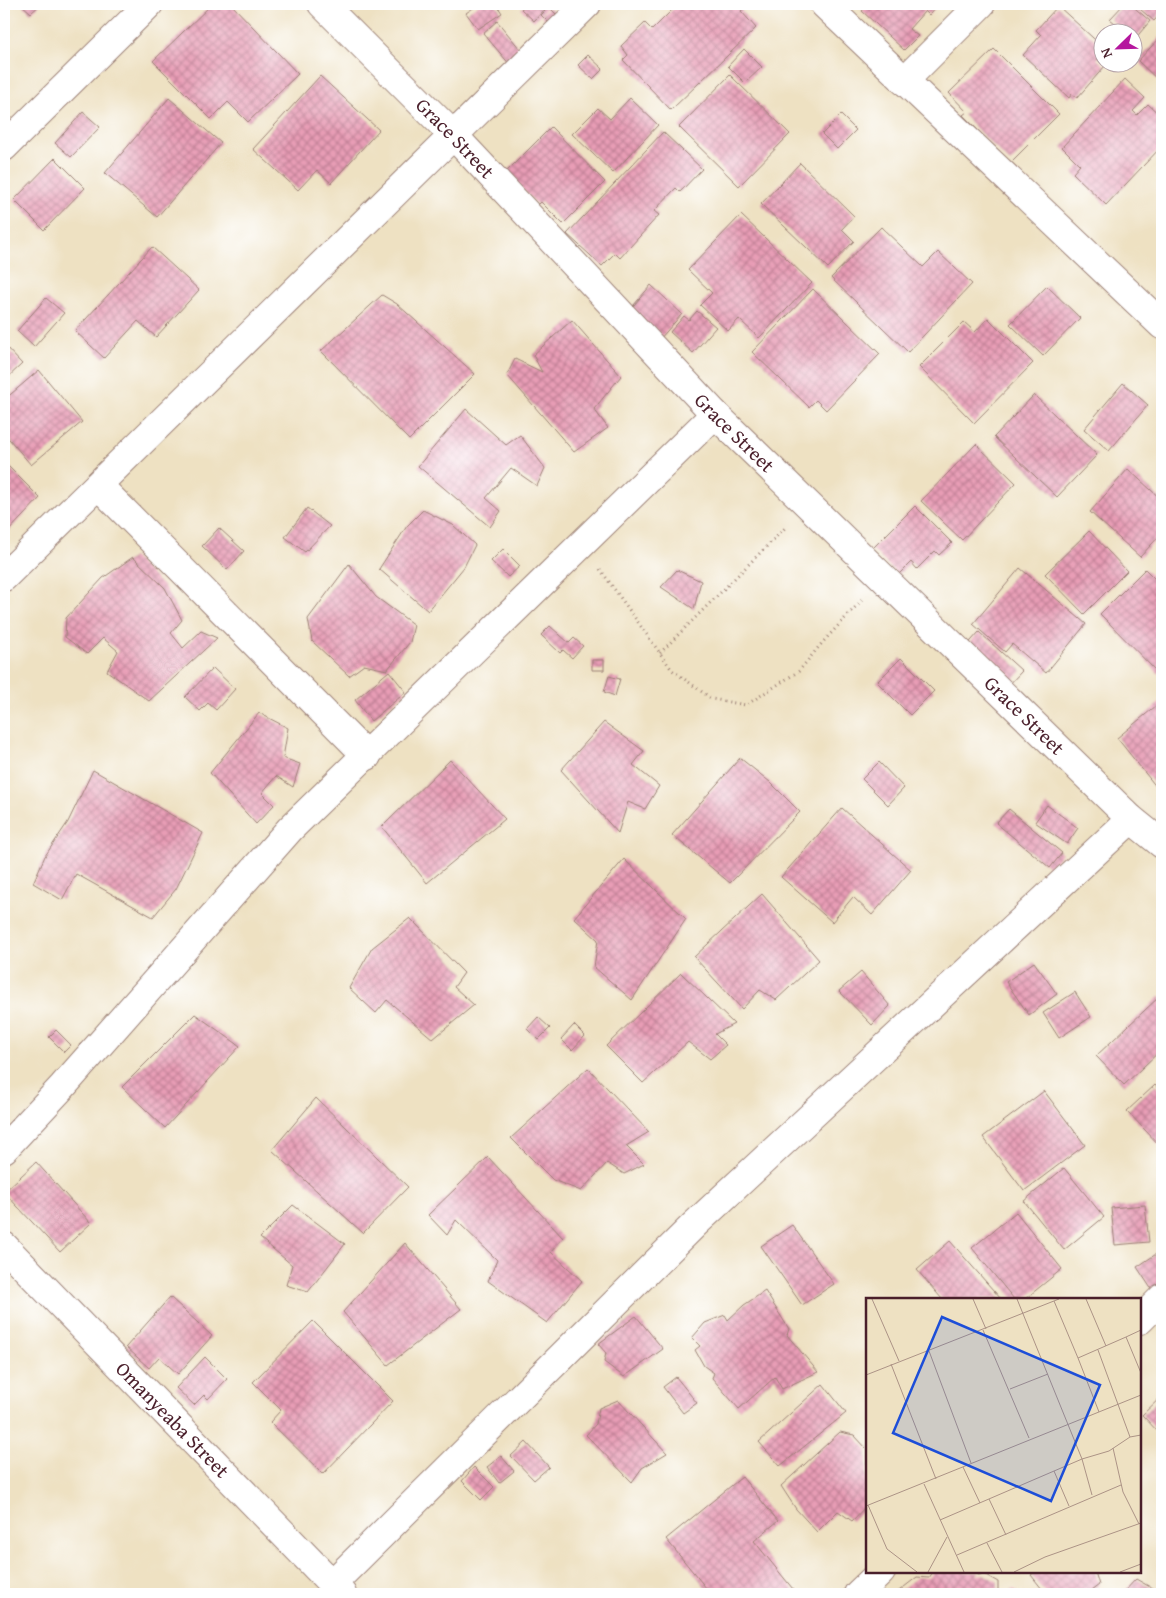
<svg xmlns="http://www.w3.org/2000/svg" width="1166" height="1598" viewBox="0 0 1166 1598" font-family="'Gentium Book Plus',serif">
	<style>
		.building { fill: url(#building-cross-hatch) }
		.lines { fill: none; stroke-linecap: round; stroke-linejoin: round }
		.minor-casing { stroke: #9c8076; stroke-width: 30 }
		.path { stroke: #9c8076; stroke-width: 3; stroke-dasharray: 1 4; stroke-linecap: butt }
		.minor { stroke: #fff; stroke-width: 28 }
		.labels { text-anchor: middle; stroke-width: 4.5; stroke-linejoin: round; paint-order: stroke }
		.street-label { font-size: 20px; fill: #4a1f2b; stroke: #fff }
		.inset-road { fill: none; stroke: #ac9386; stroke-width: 1 }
		.view { fill: #1d4ed8; fill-opacity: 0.15; stroke: #1d4ed8; stroke-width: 2.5 }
		.inset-edge { fill: none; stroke: #4a1f2b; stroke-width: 2.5 }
	</style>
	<defs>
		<pattern id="building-cross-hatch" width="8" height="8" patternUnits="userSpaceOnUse" patternTransform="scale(1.25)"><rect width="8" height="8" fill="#e89db6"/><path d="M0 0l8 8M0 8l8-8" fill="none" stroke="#be7f94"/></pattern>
	</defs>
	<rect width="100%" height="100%" fill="#fff"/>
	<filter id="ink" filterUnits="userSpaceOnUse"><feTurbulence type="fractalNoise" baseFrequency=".02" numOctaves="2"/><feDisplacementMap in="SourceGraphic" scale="10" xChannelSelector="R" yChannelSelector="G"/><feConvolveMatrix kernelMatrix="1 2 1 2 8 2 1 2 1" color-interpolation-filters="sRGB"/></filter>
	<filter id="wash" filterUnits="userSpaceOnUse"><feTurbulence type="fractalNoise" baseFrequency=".0096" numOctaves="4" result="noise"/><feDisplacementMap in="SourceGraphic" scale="20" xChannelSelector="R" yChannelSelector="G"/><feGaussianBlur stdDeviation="1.12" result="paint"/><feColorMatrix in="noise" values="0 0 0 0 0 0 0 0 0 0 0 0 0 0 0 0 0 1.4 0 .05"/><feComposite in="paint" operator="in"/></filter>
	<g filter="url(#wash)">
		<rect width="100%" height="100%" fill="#eee1c2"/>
		<g id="blocks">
			<path class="building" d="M21,4h20l-10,9z
				M212,4h19l67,70 -50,48 -20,-20 -17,17 -58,-58z
				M479,4h17l6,9 -24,16 -12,-16z
				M527,4h17l3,3 -13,14 -13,-12z
				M678,4h66l2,2 -5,5 15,17 -85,82 -48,-50 5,-5 -7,-9 24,-23 7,7z
				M868,4h71l-10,11 -4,-4 -16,18 9,7 -14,14 -42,-39z
				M1124,4h6l20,17 -16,19v-8h-8l-16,-13z
				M1134,4h28v8l-8,9z
				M1058,6l46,42v4l-7,7 8,7 -28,32 -5,-4 -3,4 -46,-43 18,-20 -5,-5z
				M549,7l9,9 -8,8 -9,-9z
				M497,21l28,34 -14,11 -28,-33z
				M1162,35v49l-24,-23z
				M744,49l18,18 -17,16 -17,-17z
				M994,49l65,65 -49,49 -47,-48 4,-3 -18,-19z
				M588,55l15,14 -10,10 -15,-14z
				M730,75l60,59 -51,52 -60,-59z
				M320,76l59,54 -48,53 -14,-13 -19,20 -45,-41z
				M1125,79l20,19 -12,13 4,4 11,-11 14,13v29l-56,59 -33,-32 7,-8 -18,-18z
				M169,98l52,45 -64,74 -52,-44z
				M630,98l28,27 -45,48 -41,-39 26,-26 12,11z
				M83,112l17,15 -29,30 -16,-14z
				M841,115l15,15 -19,19 -15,-15z
				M551,127l54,55 -42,42 -22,-22 -3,3 -33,-32z
				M663,132l39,37 -22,23 -4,-4 -22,23 5,4 -39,43 -5,-5 -13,13 -35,-32z
				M55,158l30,30 -41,42 -30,-30z
				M800,163l54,53 -12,13 12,12 -26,27 -67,-64z
				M741,215l71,68 -53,55 -20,-19 -11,12 -28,-26 12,-12 -24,-23z
				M881,227l42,40 15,-15 34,32 -64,68 -77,-74z
				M152,247l47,43 -43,47 -18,-16 -34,37 -29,-27z
				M651,285l31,29 -23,26 -31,-28z
				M1047,286l33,32 -37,38 -33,-32z
				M813,289l67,65 -54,56 -10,-10 -7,7 -57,-55z
				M382,295l15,9 78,70 -66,66 -88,-89z
				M46,298l18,15 -30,34 -17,-16z
				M697,311l19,16 -23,26 -23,-21 14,-16 5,4z
				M988,318l45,45 -59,60 -55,-56 45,-45 11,10z
				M572,320l49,56 -27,33 14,19 -34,24 -67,-77 8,-16 27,13 -9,-17z
				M4,345l18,19 -18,17z
				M39,370l43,52 -51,43 -27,-32v-33z
				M1123,383l25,22 -39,46 -25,-22z
				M1034,395l63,60 -40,42 -63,-60z
				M466,409l40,36 14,-10 25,33 -8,18 -26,-18 -25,30 15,13 -11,16 -72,-61z
				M976,444l40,39 -54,57 -41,-39z
				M4,462l36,36 -36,38z
				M1128,469l34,31v33l-22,24 -50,-45z
				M915,506l37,37 -13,12 -4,-4 -18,18 -6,-7 -13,13 -26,-26z
				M307,508l23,18 -25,26 -20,-15z
				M423,510l30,15 22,20 -11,22 -36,44 -49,-42 28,-43z
				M219,528l25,23 -17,19 -25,-24z
				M1089,531l38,40 -43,43 -39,-40z
				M503,549l17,17 -12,11 -17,-16z
				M133,557l32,31 17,32 -11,13 12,15 18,-17 16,7 -68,63 -42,-30 11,-20 -15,-13 -16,16 -22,-17 1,-19 37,-40z
				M349,564l27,33 38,28 -4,17 -23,28 -23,-5 -15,11 -37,-35 -4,-22z
				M1020,568l66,56 -40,49 -34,-29 -7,8 -32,-28z
				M1145,569l17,17v91l-62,-63z
				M677,570l24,11 -7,28 -33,-22z
				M550,626l19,17 5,-5 9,8 -11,12 -9,-8 -3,3 -19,-18z
				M979,632l43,39 -17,18 -42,-39z
				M901,658l33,33 -24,24 -33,-33z
				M592,660h12v10h-12z
				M213,668l22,21 -19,21 -8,-7 -8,8 -15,-14z
				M389,671l17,21 -35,29 -16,-21z
				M609,676l11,3 -5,17 -11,-4z
				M1162,701v93l-45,-56z
				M259,713l29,15 -5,30 17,6 -7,23 -17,-11 -14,17 12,12 -18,19 -46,-51z
				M604,722l40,29 -11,14 26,21 -14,23 -17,-7 -10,31 -57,-63z
				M740,758l30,24 30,30 -70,71 -58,-48z
				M450,760l55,59 -78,64 -45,-56z
				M879,762l25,26 -16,17 -26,-26z
				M93,770l110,63 -27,56 -23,28 -77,-43 -14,26 -29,-17 12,-27 23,-34z
				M1047,805l31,23 -11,16 -32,-22z
				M842,808l69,62 -39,45 -19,-18 -21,25 -51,-45z
				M1009,809l53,44 -12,15 -54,-45z
				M624,859l62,60 -54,81 -38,-33 4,-27 -24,-22z
				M762,894l57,66 -43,40 -16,-10 -18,19 -48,-52z
				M410,918l54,55 -10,14 20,18 -41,34 -46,-39 -11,13 -27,-25 23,-40z
				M1034,962l23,32 -28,21 -23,-33z
				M861,972l29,34 -18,19 -33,-34z
				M681,973l53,51 -19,10 11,11 -16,14 -22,-17 -45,41 -37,-37z
				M1075,992l16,25 -32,21 -16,-25z
				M1160,996l2,2v51l-38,36 -28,-29z
				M195,1014l45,32 -75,82 -43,-41z
				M538,1017l12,11 -12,12 -11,-11z
				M574,1025l11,11 -13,14 -11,-11z
				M56,1030l15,15 -7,7 -15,-15z
				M588,1068l61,64 -23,14 18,18 -20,10 -17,-11 -26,28 -28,-11 -42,-42z
				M1155,1085l7,7v56l-35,-37z
				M1044,1091l41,54 -61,46 -41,-54z
				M316,1098l92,89 -45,46 -91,-83z
				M488,1157l75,81 -12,14 31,29 -35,42 -59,-42 9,-21 -41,-40 -9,15 -19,-20z
				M36,1162l55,61 -31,29 -56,-60z
				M1064,1168l40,49 -40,33 -40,-49z
				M293,1205l52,39 -37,48 -22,-7 6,-20 -32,-27z
				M1145,1205l4,37 -34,3 -4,-37z
				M1016,1212l46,57 -37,30h-11l-42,-51z
				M792,1225l42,59 -32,21 -41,-59z
				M950,1241l51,58h-59l-25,-29z
				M405,1243l56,66 -73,56 -45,-53z
				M1162,1250v34l-10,6 -15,-23z
				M765,1291l24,38 -2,6 31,37 -36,17 -7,-12 -36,32 -27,-31 2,-5 -10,-7 -9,-16 5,-4 -8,-8 13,-15 20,-8 3,5 16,-15z
				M170,1297l42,39 -34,38 -19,-17 -10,11 -23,-21z
				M636,1316l27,33 -39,28 -20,-15 2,-9 -8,-9z
				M313,1321l80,80 -70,73 -53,-52 11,-12 -28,-28z
				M205,1357l22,22 -19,20 -4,-4 -10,10 -18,-17z
				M676,1377l21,26 -14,10 -20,-26z
				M823,1384l23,29 -66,53 -21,-24z
				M1162,1396v40l-20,-21z
				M618,1400l49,53 -25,15 -10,14 -46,-47 10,-11 3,-16z
				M840,1432l14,3 13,14v56l-15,16 -14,-10 -21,21 -21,-23 -15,-23z
				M526,1442l23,25 -15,13 -23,-24z
				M501,1456l13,15 -15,12 -12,-16z
				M474,1467l20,20 -13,13 -19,-19z
				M742,1477l36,44 -24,20 43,53h-86l-45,-55z
				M933,1572h45l-1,3 7,-1 14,8v12h-103l22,-17 12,1z
				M1035,1572h60l4,13 -12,9h-41l-15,-19z
				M1136,1579l23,13 -1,2h-36z
				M1014,1589l4,5h-16z"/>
		</g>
	</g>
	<g filter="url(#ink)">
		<use href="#blocks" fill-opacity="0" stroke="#9c8076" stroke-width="1"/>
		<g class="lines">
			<g class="minor-casing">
				<g id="minor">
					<path id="s1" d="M322,4l132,132 261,278 416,405 31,25"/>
					<path d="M824,4l338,321"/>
					<path d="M904,81l77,-77"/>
					<path d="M4,147l145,-143"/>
					<path d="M99,486l268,270"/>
					<path d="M4,577l583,-573"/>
					<path d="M4,1149l59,-63 227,-257 425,-415"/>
					<path id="s2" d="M4,1246l338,348"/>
					<path d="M1140,1320l22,-22"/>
					<path d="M333,1583l361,-358 437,-406"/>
					<path d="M858,1594l23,-22"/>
				</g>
			</g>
			<path class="path" d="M600,569l72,101 40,29 34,6 53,-34 23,-28 40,-43
				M660,653l127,-127"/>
			<use href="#minor" class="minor"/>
		</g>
	</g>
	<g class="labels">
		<g class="street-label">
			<text dy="7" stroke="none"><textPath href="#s1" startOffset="189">Grace Street</textPath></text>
			<text dy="7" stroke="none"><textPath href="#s1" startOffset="595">Grace Street</textPath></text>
			<text dy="7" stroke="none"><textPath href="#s1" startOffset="1000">Grace Street</textPath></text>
			<text dy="7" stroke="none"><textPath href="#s2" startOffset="242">Omanyeaba Street</textPath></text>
		</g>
	</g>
	<g transform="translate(866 1298)">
		<rect width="275" height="275" fill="#eee1c2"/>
		<path class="inset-road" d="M6,1l27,62M107,1l13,30M151,1l65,160 10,36M220,1l20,47M188,3l24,57 48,-21 15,36M117,32l46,108M260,39l15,-7M232,52l32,87 11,-2M63,53l42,112M212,60l21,54M25,66l45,115M0,77l193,-76M144,91l38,-15M247,150l10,44 16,32M97,169l17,36M188,173l15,35M58,186l40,88M123,201l17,36M2,207l19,44 30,23M0,208l275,-111M74,222l142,-61 27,-8 21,-14M121,245l15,29M91,257l164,-70M62,274l19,-35M148,274l31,-15 96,-34M254,274l21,-8"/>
		<path class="view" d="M76,19l158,68 -49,116 -158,-68z"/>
		<rect width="275" height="275" class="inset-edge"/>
	</g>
	<rect width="1166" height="1598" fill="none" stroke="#fff" stroke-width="20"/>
	<g transform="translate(1118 48) rotate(247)"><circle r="24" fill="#ffffff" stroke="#b7a5aa"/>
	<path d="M0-4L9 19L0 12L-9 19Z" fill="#b5179e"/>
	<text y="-8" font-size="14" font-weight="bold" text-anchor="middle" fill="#4a1f2b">N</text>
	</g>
</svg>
